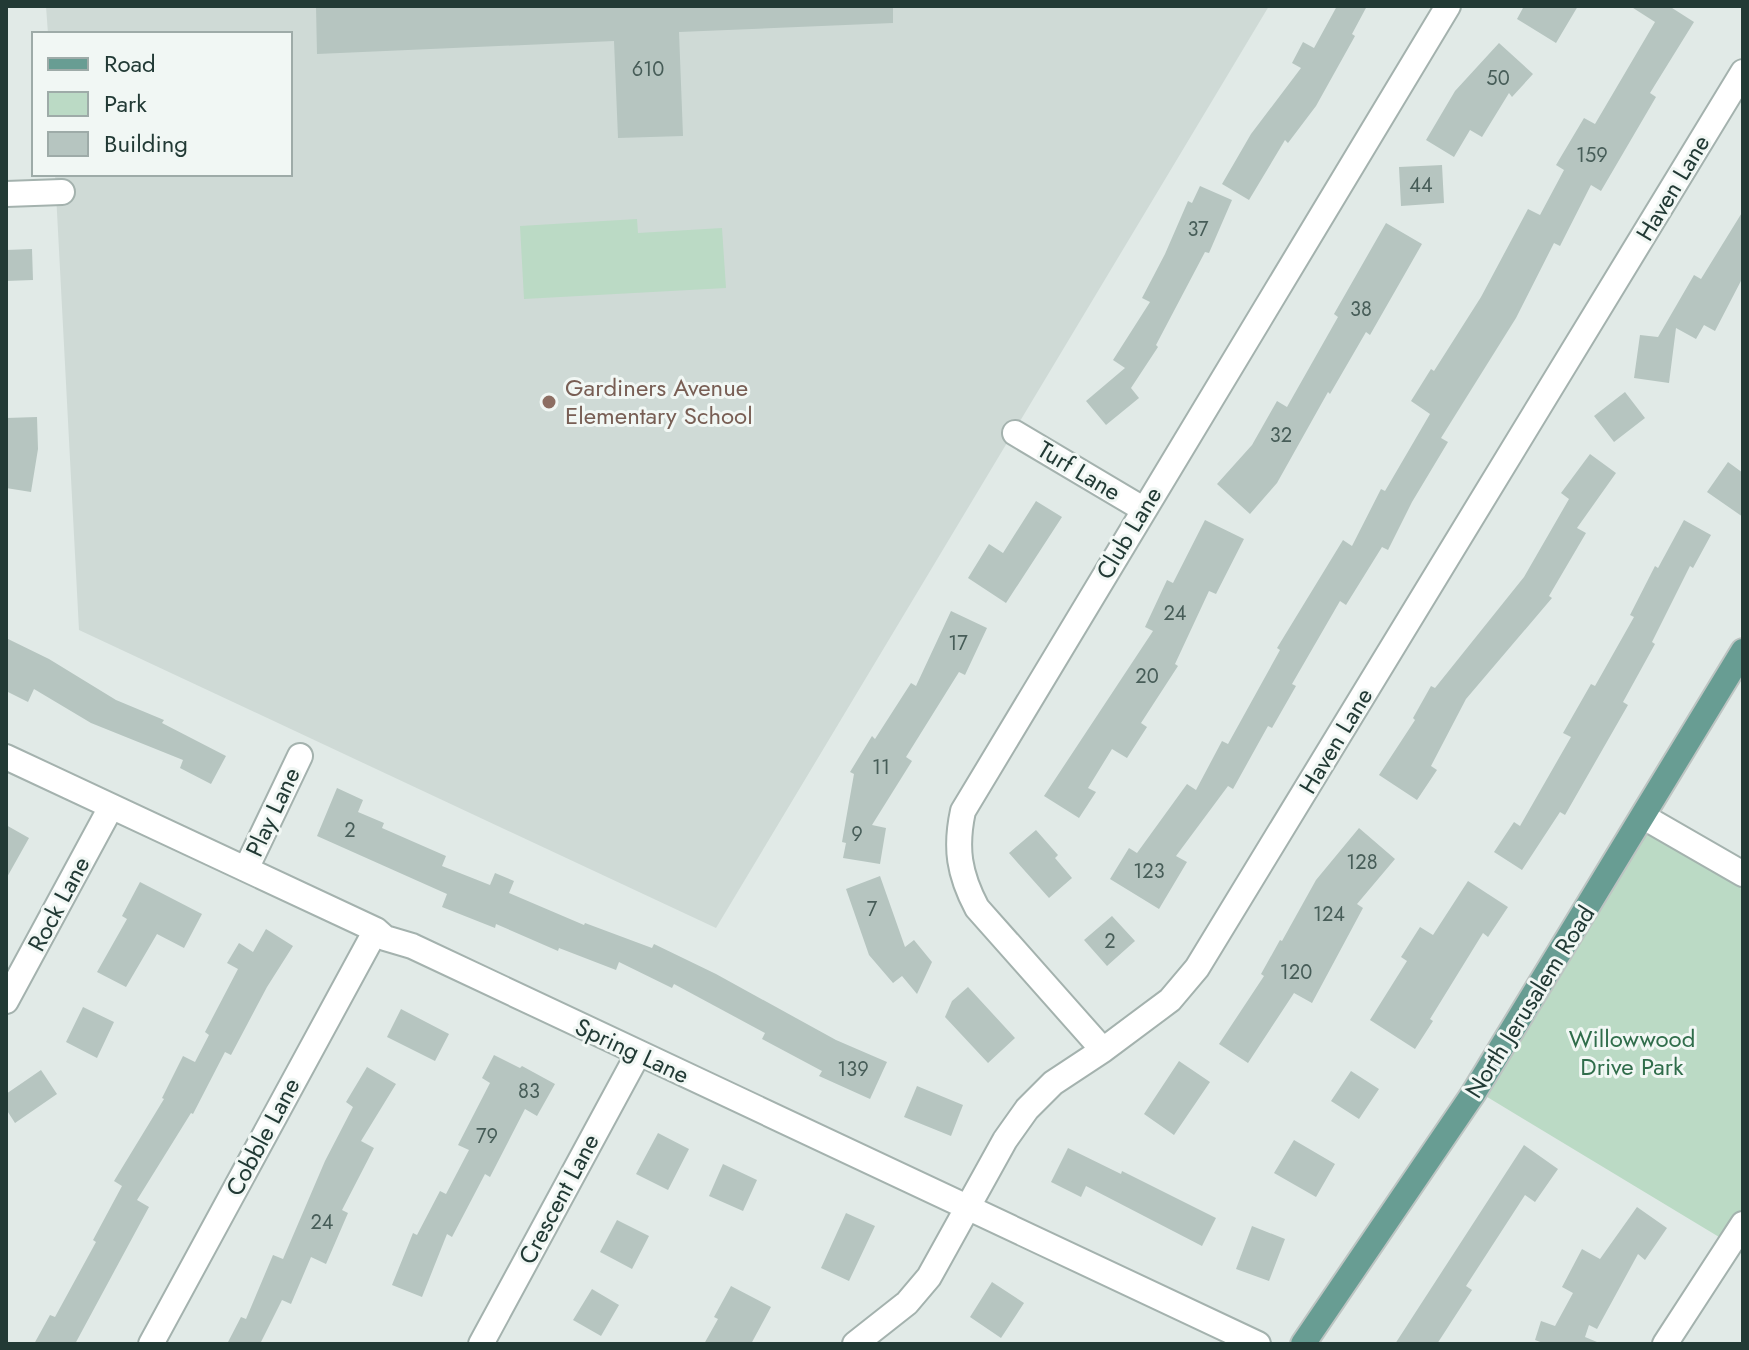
<svg xmlns="http://www.w3.org/2000/svg" width="1749" height="1350" viewBox="0 0 1749 1350" font-family="Jost,sans-serif">
	<style>
		.built { fill: #cfdad6 }
		.green { fill: #bbdac5 }
		.building { fill: #b6c5c0 }
		.lines { fill: none; stroke-linecap: round; stroke-linejoin: round }
		.minor-casing { stroke: #a4b2ae; stroke-width: 28 }
		.major-casing { stroke: #bdc4c2; stroke-width: 28 }
		.minor { stroke: #fff; stroke-width: 24 }
		.major { stroke: #689d93; stroke-width: 24 }
		.education-dot { fill: #8d6e63; stroke: #f1f7f4; stroke-width: 3 }
		.labels { text-anchor: middle; stroke-width: 6; stroke-linejoin: round; paint-order: stroke }
		.number-label { font-size: 20px; fill: #475d58 }
		.street-label { font-size: 24px; fill: #223a35; stroke: #f1f7f4 }
		.education-label { font-size: 24px; fill: #785e54; stroke: #f1f7f4; text-anchor: start }
		.park-label { font-size: 24px; fill: #306d4b; stroke: #f1f7f4 }
	</style>
	<rect width="100%" height="100%" fill="#e1eae7"/>
	<path class="built" d="M46,6h1223l-553,922 -637,-298 -24,-456h235v-140h-242z"/>
	<path class="green" d="M637,219l1,14 84,-5 4,60 -202,11 -4,-73z
		M1646,819l97,55v348l-14,21 -250,-151z"/>
	<path class="building" d="M316,6h577v17l-214,9 4,104 -65,2 -4,-97 -297,13z
		M1337,6h30l-15,28 3,2 -39,70 -28,37 -3,-3 -36,60 -27,-16 29,-50 50,-66 -9,-5 11,-21 11,6z
		M1524,6h54l-22,37 -39,-24z
		M1630,6h39l25,16 -44,71 6,4 -55,94 -10,-6 -31,61 -6,-3 -38,75 -75,120 7,4 -36,60 -24,48 -6,-3 -36,58 -6,-4 -48,83 4,2 -24,42 -4,-2 -35,63 -5,-3 -52,70 11,6 -28,47 -49,-30 19,-31 8,5 50,-69 9,6 26,-49 6,3 52,-94 -3,-2 66,-108 9,6 29,-57 4,2 45,-77 -19,-13 20,-32 3,2 47,-74 47,-88 12,6 24,-45 -8,-5 28,-47 11,6 60,-102z
		M1499,43l34,31 -21,23 -3,-4 -27,44 -12,-7 -16,27 -28,-17 29,-49z
		M1442,165l2,38 -43,3 -2,-39z
		M1200,186l32,14 -23,53 -4,-1 -49,93 2,2 -27,41 8,10 -33,27 -20,-24 39,-33 -12,-8 37,-58 -8,-4 23,-44 23,-53 4,2z
		M1743,211v66l-28,54 -11,-6 -8,14 -20,-11 -7,55 -35,-5 6,-43 18,2 36,-62 7,4z
		M1386,223l36,21 -52,91 -4,-3 -36,62 -2,-2 -51,91 -27,31 -33,-30 35,-39 25,-44 10,6 51,-90 -4,-3z
		M32,249l1,31 -27,1v-31z
		M1625,392l20,26 -31,24 -20,-26z
		M37,417l1,32 -7,43 -25,-4v-70z
		M1590,454l26,19 -39,55 9,5 -37,63 3,2 -86,101 -35,67 6,4 -20,30 -38,-25 36,-55 -2,-2 18,-32 4,2 89,-111 45,-78 -8,-6z
		M1728,462l15,11v44l-36,-25z
		M1036,501l26,16 -56,86 -38,-25 21,-34 14,9z
		M1205,520l39,19 -28,55 -7,-3 -34,73 3,2 -37,57 6,4 -20,31 -15,-9 -24,39 8,4 -17,26 -35,-22 109,-165 -8,-4 22,-47 6,3z
		M1684,520l27,15 -18,33 -3,-2 -38,76 3,2 -32,58 5,3 -63,110 -5,-3 -38,58 -28,-18 20,-30 6,4 51,-89 -8,-4 28,-49 4,2 39,-69 -4,-2 25,-49 3,2z
		M951,611l36,17 -22,47 -6,-3 -53,85 6,4 -40,64 14,3 -6,36 -37,-6 3,-15 -4,-1 12,-68 -4,-2 22,-36 3,3 36,-56 5,3z
		M6,638l43,21 67,41 48,20 -2,3 64,33 -15,28 -31,-16 3,-8 -92,-37 -57,-34 -6,13 -22,-11z
		M337,788l26,12 -5,12 26,11 -2,5 64,28 -4,10 48,19 5,-12 19,8 -5,12 75,32 1,-2 67,25 2,-4 62,30 120,66 51,22 -17,37 -51,-23 3,-5 -60,-32 3,-6 -91,-49 -2,4 -53,-26 -3,8 -57,-22 -1,3 -62,-27 -1,4 -53,-21 5,-13 -130,-58z
		M6,825l23,13 -23,41z
		M1359,828l36,31 -38,45 6,4 -51,95 -18,-10 -46,70 -29,-19 45,-68 -3,-2 19,-34 2,1 34,-61z
		M1036,830l22,25 -3,3 17,20 -23,20 -40,-45z
		M880,876l25,71 9,-7 18,22 -15,32 -15,-18 -9,7 -24,-28 -23,-66z
		M1468,881l40,26 -20,30 -5,-4 -53,86 3,2 -18,28 -45,-29 37,-59 -6,-4 19,-30 13,8z
		M140,882l62,32 -18,34 -27,-14 -31,53 -29,-15 30,-53 -5,-3z
		M1112,916l23,25 -28,25 -23,-26z
		M266,929l27,17 -26,41 -36,68 -6,-3 -32,62 -2,-1 -54,87 12,7 -74,137h-41l16,-29 5,2 41,-75 -3,-2 29,-54 -8,-5 50,-82 -2,-1 21,-42 12,6 14,-27 -4,-3 33,-63 -11,-6 12,-20 14,9z
		M968,987l47,51 -27,25 -43,-46 7,-16z
		M83,1007l31,15 -17,36 -31,-16z
		M401,1009l48,25 -14,27 -48,-24z
		M494,1055l26,13 2,-2 33,18 -18,32 -12,-7 -35,68 -5,-3 -33,63 -5,-3 -25,63 -30,-12 21,-52 4,2 23,-44 6,3 23,-44 -11,-5 32,-62 -8,-5z
		M1179,1061l31,21 -36,53 -30,-21z
		M367,1067l29,17 -35,57 13,7 -32,62 6,3 -22,51 -15,-7 -20,47 -9,-4 -22,44h-33l14,-27 5,2 27,-64 10,4 42,-98 28,-54 -7,-5z
		M41,1070l16,24 -42,29 -9,-14v-15z
		M1351,1071l28,18 -20,30 -28,-18z
		M917,1086l46,19 -12,31 -47,-19z
		M658,1133l31,16 -21,41 -32,-16z
		M1294,1140l41,24 -19,33 -42,-24z
		M1524,1145l34,24 -23,33 -10,-7 -59,91 6,4 -35,54h-42z
		M1068,1148l53,26 1,-3 94,47 -14,28 -116,-60 -5,11 -30,-15z
		M723,1164l34,16 -14,31 -34,-15z
		M1637,1207l30,21 -22,32 -7,-6 -41,75 -8,-4 -4,12 12,5 -1,2h-50l-11,-4 6,-19 14,5 18,-33 -11,-6 20,-38 18,10z
		M846,1213l29,13 -26,55 -28,-13z
		M617,1220l32,16 -17,33 -32,-17z
		M1252,1226l33,13 -16,42 -33,-12z
		M992,1282l32,21 -23,35 -31,-21z
		M731,1286l40,21 -20,37h-47l14,-25 -4,-2z
		M592,1289l27,16 -18,31 -28,-16z"/>
	<g class="lines">
		<g class="minor-casing">
			<path id="minor" d="M6,194l56,-2
				M1015,433l128,76
				M6,757l370,173 9,8 27,8 846,398
				M1644,817l99,57
				M246,869l54,-113
				M6,1001l105,-194
				M1103,1050l-126,-142c-18,-34 -22,-60 -14,-97l485,-805
				M151,1344l225,-414
				M481,1344l157,-290
				M855,1344l52,-41 22,-26 76,-137 22,-31 26,-26 50,-33 67,-50 27,-32 546,-896
				M1665,1344l78,-120"/>
		</g>
		<g class="major-casing">
			<path id="major" d="M1303,1344l170,-250 270,-443"/>
		</g>
		<use href="#minor" class="minor"/>
		<use href="#major" class="major"/>
	</g>
	<circle class="education-dot" cx="549" cy="402" r="8"/>
	<g class="labels">
		<g class="number-label">
			<text x="648" y="76">610</text>
			<text x="1498" y="85">50</text>
			<text x="1592" y="162">159</text>
			<text x="1421" y="192">44</text>
			<text x="1198" y="236">37</text>
			<text x="1361" y="316">38</text>
			<text x="1281" y="442">32</text>
			<text x="1175" y="620">24</text>
			<text x="958" y="650">17</text>
			<text x="1147" y="683">20</text>
			<text x="881" y="774">11</text>
			<text x="350" y="837">2</text>
			<text x="857" y="841">9</text>
			<text x="1362" y="869">128</text>
			<text x="1149" y="878">123</text>
			<text x="872" y="916">7</text>
			<text x="1329" y="921">124</text>
			<text x="1110" y="948">2</text>
			<text x="1296" y="979">120</text>
			<text x="853" y="1076">139</text>
			<text x="529" y="1098">83</text>
			<text x="487" y="1143">79</text>
			<text x="322" y="1229">24</text>
		</g>
		<g class="street-label">
			<text transform="translate(1673 188) rotate(-59)" y="8">Haven Lane</text>
			<text transform="translate(1079 471) rotate(31)" y="8">Turf Lane</text>
			<text transform="translate(1129 533) rotate(-59)" y="8">Club Lane</text>
			<text transform="translate(1336 741) rotate(-59)" y="8">Haven Lane</text>
			<text transform="translate(273 812) rotate(-65)" y="8">Play Lane</text>
			<text transform="translate(59 904) rotate(-62)" y="8">Rock Lane</text>
			<text transform="translate(1530 1002) rotate(-58)" y="8">North Jerusalem Road</text>
			<text transform="translate(632 1051) rotate(25)" y="8">Spring Lane</text>
			<text transform="translate(263 1137) rotate(-62)" y="8">Cobble Lane</text>
			<text transform="translate(559 1199) rotate(-62)" y="8">Crescent Lane</text>
		</g>
		<g class="education-label">
			<text x="565" y="396">Gardiners Avenue<tspan x="565" dy="28">Elementary School</tspan></text>
		</g>
		<g class="park-label">
			<text x="1632" y="1047">Willowwood<tspan x="1632" dy="28">Drive Park</tspan></text>
		</g>
	</g>
	<rect width="1749" height="1350" fill="none" stroke="#223a35" stroke-width="16"/>
	<rect x="32" y="32" width="260" height="144" fill="#f1f7f4" stroke="#9eaba8" stroke-width="2"/>
	<rect x="48" y="58" width="40" height="12" fill="#689d93" stroke="#9eaba8" stroke-width="2"/>
	<text x="104" y="72" font-size="24" fill="#223a35">Road</text>
	<rect x="48" y="92" width="40" height="24" fill="#bbdac5" stroke="#9eaba8" stroke-width="2"/>
	<text x="104" y="112" font-size="24" fill="#223a35">Park</text>
	<rect x="48" y="132" width="40" height="24" fill="#b6c5c0" stroke="#9eaba8" stroke-width="2"/>
	<text x="104" y="152" font-size="24" fill="#223a35">Building</text>
</svg>
